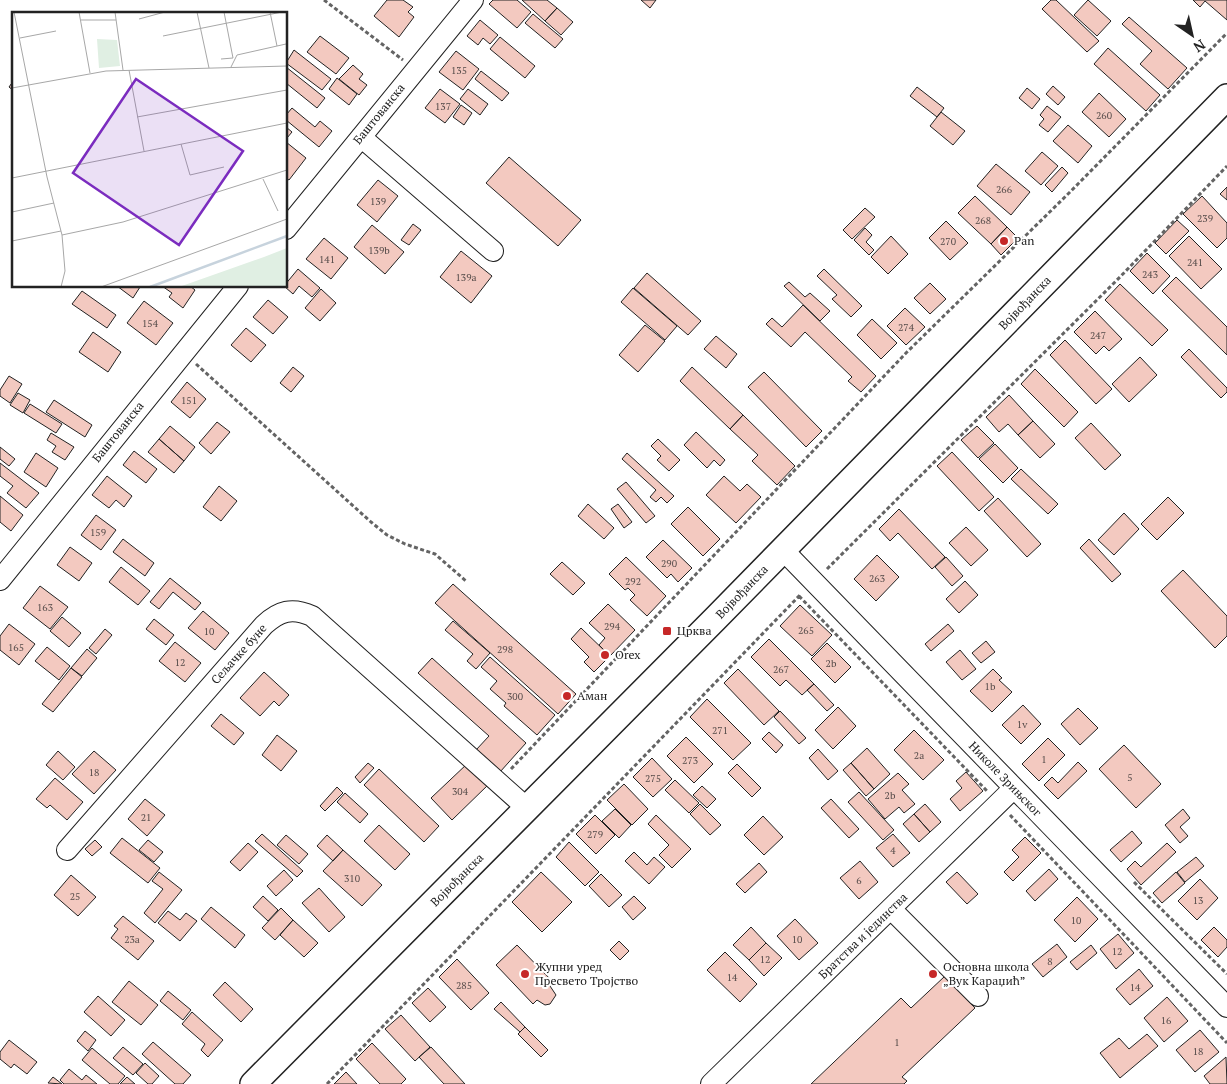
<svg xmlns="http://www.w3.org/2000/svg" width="1227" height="1084" viewBox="0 0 1227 1084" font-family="'PT Serif',serif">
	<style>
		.building { fill: #f3c9c0; stroke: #222 }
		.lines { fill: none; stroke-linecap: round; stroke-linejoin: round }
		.minor-casing { stroke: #222; stroke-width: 22 }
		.major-casing { stroke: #222; stroke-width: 28 }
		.path { stroke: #646464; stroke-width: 3; stroke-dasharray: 4 2.5; stroke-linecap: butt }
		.minor { stroke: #fff; stroke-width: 20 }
		.major { stroke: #fff; stroke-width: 25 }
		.poi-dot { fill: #c62828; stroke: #fff; stroke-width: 2 }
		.labels { text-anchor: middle; stroke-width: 4; stroke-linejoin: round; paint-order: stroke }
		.number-label { font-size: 10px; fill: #564c4a }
		.street-label { font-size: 12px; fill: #222; stroke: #fff }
		.poi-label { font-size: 12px; fill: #222; stroke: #fff; text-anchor: start }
		.inset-river { fill: none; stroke: #c7d3dd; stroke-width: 2.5 }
		.inset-road { fill: none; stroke: #a7a7a7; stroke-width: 1 }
		.view { fill: #7b2cbf; fill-opacity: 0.15; stroke: #7b2cbf; stroke-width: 2.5 }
		.inset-edge { fill: none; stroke: #222; stroke-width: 2.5 }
	</style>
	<rect width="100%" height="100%" fill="#fff"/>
	<path class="building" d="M387,0h16l10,7 -5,5 6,5 -15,20 -25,-21z
		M493,0h24l14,12 -14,16 -28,-24z
		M522,0h25l10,8 -12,13z
		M641,0h15l-6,8z
		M1051,0h5l43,41 -12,11 -45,-43z
		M1088,0l23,21 -14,15 -23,-21z
		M1193,0h34v20l-22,-19 -5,6z
		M557,8l16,14 -12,13 -16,-14z
		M533,14l30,25 -8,9 -30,-25z
		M1129,17l58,51 -19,21 -28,-25 12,-13 -30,-27z
		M480,20l18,15 -8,9 -7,-6 -5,7 -11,-9z
		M320,36l29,22 -13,16 -29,-22z
		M500,37l35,29 -10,12 -35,-29z
		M1108,48l52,47 -14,16 -52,-47z
		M294,50l37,29 -9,11 -36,-27z
		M456,51l23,18 -16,21 -24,-18z
		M353,65l10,9 -4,5 8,6 -8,10 -20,-16z
		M286,67l39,31 -8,10 -31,-25z
		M481,71l28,22 -7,8 -27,-22z
		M337,78l20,16 -8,11 -20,-16z
		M14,80v11l-5,-4z
		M1053,86l12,11 -7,8 -12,-11z
		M917,87l27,21 -7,9 -27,-21z
		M1027,88l13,11 -8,10 -13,-11z
		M440,89l20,15 -15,19 -20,-15z
		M468,89l20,15 -8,11 -20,-16z
		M1099,93l27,26 -17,18 -27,-25z
		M461,105l11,8 -8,12 -11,-8z
		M1047,106l14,11 -13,15 -9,-7 5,-6 -4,-4z
		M292,108l23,19 5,-6 12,10 -13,16 -33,-27v-5z
		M941,112l24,19 -12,14 -23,-19z
		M1068,125l24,21 -14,17 -25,-22z
		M286,127l6,5 -5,6 -1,-1z
		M286,142l20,16 -17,22 -3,-2z
		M1042,152l16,14 -17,19 -16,-14z
		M509,157l72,63 -23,26 -72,-63z
		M996,164l34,28 -19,23 -34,-29z
		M1062,167l6,6 -16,19 -7,-7z
		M378,180l20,16 -21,26 -20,-17z
		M1227,187v13l-7,-6z
		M975,196l32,31 -16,17 -33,-31z
		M1202,196l25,27v15l-10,10 -34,-34z
		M865,208l10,9 -23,22 -9,-9z
		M1177,220l12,11 -23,23 -11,-11z
		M946,221l22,22 -18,17 -21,-22z
		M413,224l8,6 -12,15 -8,-5z
		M372,225l32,27 -19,22 -31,-27z
		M1007,227l11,11 -17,17 -10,-11z
		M865,228l7,7 -6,7 8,8 -5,5 -15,-15z
		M891,236l17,18 -20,20 -17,-17z
		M1189,236l33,33 -21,20 -32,-33z
		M324,238l24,20 -17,21 -25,-20z
		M461,251l31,25 -21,27 -31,-26z
		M1147,253l23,23 -17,18 -23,-23z
		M298,269l22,19 -8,9 -13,-11 -6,8 -9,-8z
		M824,269l38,37 -11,11 -19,-18 5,-4 -20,-19z
		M647,273l54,48 -13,14 -54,-47z
		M1176,277l51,50v28l-65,-64z
		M789,282l16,15 5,-4 20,18 -10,10 -36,-35z
		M930,283l16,16 -16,15 -16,-16z
		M1120,284l48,46 -16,16 -47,-46z
		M117,286h22l1,1 -7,11z
		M162,286h28l5,4 -12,18 -14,-11 3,-4z
		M633,288l44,38 -12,14 -44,-38z
		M321,289l15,14 -16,18 -15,-13z
		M82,291l34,24 -9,13 -35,-24z
		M268,300l20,17 -15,17 -20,-17z
		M144,301l29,22 -17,22 -29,-22z
		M803,305l73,71 -15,16 -13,-11 4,-4 -47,-45 -14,15 -25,-23 6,-6 10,9z
		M905,308l20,19 -19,18 -19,-19z
		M1095,311l27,28 -13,12 -5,-5 -8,8 -22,-22z
		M872,319l25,24 -16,16 -24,-24z
		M645,325l20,16 -27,31 -19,-17z
		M246,328l20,17 -15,17 -20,-17z
		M93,332l28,20 -13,20 -29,-20z
		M716,336l21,18 -11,14 -22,-19z
		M1065,340l47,49 -16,15 -46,-49z
		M1189,349l38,39v4l-6,6 -40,-41z
		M1140,357l17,18 -28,27 -17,-18z
		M293,367l11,9 -13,16 -11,-9z
		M692,367l51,48 -13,14 -50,-48z
		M1035,369l43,43 -14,15 -43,-43z
		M764,372l58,59 -16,16 -58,-60z
		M9,376l13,8 -12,19 -10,-7v-6z
		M187,382l19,17 -16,19 -19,-16z
		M18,393l12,7 -7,13 -13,-8z
		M1009,395l24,26 -15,14 -10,-11 -9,8 -13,-15z
		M54,400l38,25 -7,12 -39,-25z
		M30,404l32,20 -6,9 -32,-20z
		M743,415l52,51 -18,19 -25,-24 6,-6 -28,-26z
		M1033,421l22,23 -15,14 -22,-23z
		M217,422l13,10 -19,22 -12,-11z
		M1091,423l30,32 -16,15 -30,-32z
		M170,426l25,21 -11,14 -25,-22z
		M977,426l17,17 -16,15 -17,-18z
		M696,432l29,28 -5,6 -6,-6 -7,8 -23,-23z
		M51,433l23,14 -9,13 -13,-8 4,-6 -9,-6z
		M159,439l25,22 -10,12 -26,-21z
		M658,439l22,21 -11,11 -12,-11 4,-4 -10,-10z
		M995,444l23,24 -15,15 -24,-24z
		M0,447l15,12 -6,7 -9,-7z
		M134,451l23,18 -11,14 -23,-18z
		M952,452l42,45 -15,14 -42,-45z
		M36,453l22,15 -12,19 -22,-15z
		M627,453l47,43 -7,7 -6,-6 -5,5 -6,-5 6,-7 -34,-31z
		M0,463l39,30 -13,15 -19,-15 6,-7 -13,-10z
		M1021,469l37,35 -10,10 -37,-35z
		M107,476l25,20 -8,11 -8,-7 -7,8 -17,-13z
		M724,476l16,15 7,-7 14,13 -25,26 -30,-28z
		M626,482l29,34 -9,7 -29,-34z
		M219,486l18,15 -16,20 -18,-14z
		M0,496l23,19 -12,16 -11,-9z
		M1168,497l16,16 -27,27 -16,-16z
		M998,498l43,46 -14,13 -43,-46z
		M588,504l26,24 -10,11 -26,-23z
		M618,504l14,18 -8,6 -13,-19z
		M688,507l32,32 -17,17 -32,-32z
		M899,509l46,48 -13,12 -34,-36 -8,8 -11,-12z
		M1124,513l15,16 -25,26 -16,-15z
		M96,515l20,15 -15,20 -20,-15z
		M966,527l22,23 -17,16 -22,-23z
		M123,539l31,24 -9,13 -32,-24z
		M1089,539l32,35 -9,8 -32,-34z
		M663,540l29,28 -14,14 -7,-8 -4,4 -21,-21z
		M70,547l22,16 -13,18 -22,-16z
		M877,555l22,22 -23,24 -22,-22z
		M626,557l40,39 -19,20 -17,-16 5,-5 -7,-7 -3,2 -16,-16z
		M946,557l17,19 -11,10 -17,-19z
		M562,562l23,21 -12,12 -23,-21z
		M121,567l29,24 -12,14 -29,-23z
		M1183,570l44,46v20l-12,12 -54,-57z
		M170,578l31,25 -6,7 -22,-18 -14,17 -9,-7z
		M965,581l13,14 -19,18 -13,-14z
		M453,584l123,110 -18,20 -123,-111z
		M40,586l28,21 -18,22 -27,-21z
		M608,604l27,26 -25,26 -11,-11 6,-7 -16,-15z
		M800,605l32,30 -20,21 -32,-30z
		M203,611l26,22 -14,17 -27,-22z
		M62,617l19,16 -12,14 -19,-16z
		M154,619l20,16 -8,10 -20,-16z
		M453,621l37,32 -14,16 -9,-8 6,-7 -28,-24z
		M9,624l26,20 -16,21 -19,-15v-14z
		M948,624l6,7 -23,20 -6,-7z
		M581,628l29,28 -16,16 -10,-10 5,-5 -18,-18z
		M105,629l7,6 -16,19 -7,-6z
		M769,639l45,45 -12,11 -16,-15 -6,6 -29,-29z
		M986,641l9,11 -14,11 -9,-10z
		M175,642l26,21 -16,19 -26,-21z
		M827,643l24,24 -16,16 -24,-24z
		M47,647l23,19 -11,14 -24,-19z
		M87,649l10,9 -15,18 -11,-8z
		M960,650l16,19 -14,11 -16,-18z
		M490,657l65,58 -18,20 -33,-29 2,-3 -16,-14 7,-8 -16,-14z
		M432,658l94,85 -26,29 -24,-22 13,-14 -71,-63z
		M71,668l11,9 -29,35 -11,-8z
		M738,669l41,42 -15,14 -40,-42z
		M993,669l9,9 -3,2 13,12 -20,20 -22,-21z
		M264,672l25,23 -10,11 -5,-5 -14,15 -20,-18z
		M814,684l20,21 -7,6 -20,-21z
		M707,699l44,44 -18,17 -43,-43z
		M1023,705l18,19 -20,20 -19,-19z
		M838,707l18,19 -23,23 -18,-19z
		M1078,708l20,20 -18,17 -19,-21z
		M780,711l26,27 -7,6 -25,-27z
		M221,714l23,19 -10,12 -23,-19z
		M914,730l30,30 -21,20 -29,-30z
		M769,732l14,13 -7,8 -14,-14z
		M277,735l20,16 -16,20 -19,-16z
		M686,737l27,27 -19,19 -27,-27z
		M1048,738l17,17 -26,26 -17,-17z
		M1124,745l37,39 -25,24 -37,-39z
		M867,748l23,26 -16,15 -23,-26z
		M818,749l20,22 -10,9 -19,-22z
		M58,751l17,16 -12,13 -17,-15z
		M94,751l22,19 -22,24 -22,-20z
		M652,758l20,21 -19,18 -20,-20z
		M1078,762l9,9 -29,28 -14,-14 8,-8 6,6z
		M368,763l6,5 -14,15 -5,-6z
		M468,763l21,21 -37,36 -21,-22z
		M851,763l23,26 -8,7 -23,-26z
		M737,764l24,24 -9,9 -24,-24z
		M379,769l60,57 -15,16 -60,-57z
		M966,772l17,19 -23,20 -10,-12 12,-11 -6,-7z
		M898,773l11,11 -7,6 13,14 -11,9 -5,-6 -14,12 -17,-20z
		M55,778l28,24 -16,18 -17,-15 -3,3 -11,-9z
		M675,780l24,23 -10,10 -24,-23z
		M624,784l24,25 -16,16 -25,-25z
		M702,786l14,13 -9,9 -14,-13z
		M337,787l6,6 -18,18 -5,-5z
		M859,792l35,38 -11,10 -35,-38z
		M345,793l23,21 -8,9 -23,-21z
		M145,799l20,16 -18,21 -19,-17z
		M831,799l28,30 -10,9 -28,-30z
		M700,804l21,21 -11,10 -20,-21z
		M925,804l16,18 -11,10 -16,-18z
		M615,809l16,16 -12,13 -17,-17z
		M1183,809l7,9 -10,9 8,9 -8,7 -15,-18z
		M914,814l16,18 -11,10 -16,-18z
		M595,815l20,20 -19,19 -20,-20z
		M656,815l35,34 -19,19 -13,-13 10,-10 -21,-21z
		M763,816l20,21 -19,18 -20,-20z
		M379,825l31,29 -15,16 -31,-29z
		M1132,831l10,12 -21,19 -11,-12z
		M262,834l41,37 -6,6 -42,-36z
		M893,834l17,19 -17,14 -17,-19z
		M286,835l22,19 -9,10 -22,-19z
		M327,835l16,15 -10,11 -16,-15z
		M1025,837l16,16 -28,28 -9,-9 15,-15 -7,-7z
		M122,838l38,30 -12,15 -38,-30z
		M95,840l7,7 -10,9 -7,-7z
		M148,840l15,12 -9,10 -15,-12z
		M569,842l30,30 -14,14 -29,-29z
		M248,843l10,9 -18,19 -10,-9z
		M1167,843l9,9 -35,33 -14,-16 8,-8 6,6z
		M343,850l39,35 -20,21 -39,-35z
		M634,852l13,13 7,-8 11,10 -16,17 -24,-23z
		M1196,857l8,9 -19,16 -8,-10z
		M860,861l18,21 -19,17 -19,-21z
		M759,863l8,9 -22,21 -9,-9z
		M1049,869l9,10 -23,22 -9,-10z
		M284,870l9,10 -17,16 -9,-10z
		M159,872l23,18 -27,33 -11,-10 19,-24 -11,-8z
		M541,872l31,30 -30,30 -30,-30z
		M957,872l21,22 -11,10 -21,-22z
		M1176,872l9,11 -23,20 -9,-10z
		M601,874l21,21 -13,12 -20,-21z
		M71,875l25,22 -18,19 -24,-21z
		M1200,879l18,19 -21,22 -19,-19z
		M319,888l26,29 -16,15 -27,-29z
		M263,896l15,14 -10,11 -15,-14z
		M634,896l12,12 -13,12 -11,-13z
		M1077,897l21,22 -23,23 -21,-22z
		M211,907l34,28 -10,13 -34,-29z
		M281,908l12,12 -18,20 -13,-12z
		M168,911l12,9 6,-7 11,8 -17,20 -22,-18z
		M123,916l31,25 -16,19 -27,-22 7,-9 -4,-3z
		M795,919l23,24 -19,17 -22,-24z
		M293,920l25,23 -14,14 -24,-22z
		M751,927l15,16 -17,17 -16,-15z
		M1214,927l13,13v7l-9,10 -17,-17z
		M1118,934l16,19 -18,16 -16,-20z
		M619,941l10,10 -9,9 -10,-10z
		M766,943l16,15 -18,18 -15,-16z
		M1057,944l10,13 -24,20 -11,-13z
		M517,945l37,38 -4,3 6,9 -6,9 -5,1 -8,-5 -4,4 -37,-39z
		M1091,945l6,8 -20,17 -7,-8z
		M725,952l32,32 -17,18 -33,-32z
		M457,959l32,34 -18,17 -32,-33z
		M1139,969l14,17 -23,19 -14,-16z
		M945,976l30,32 -73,69 5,4 -3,3h-93l90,-86 10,10z
		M129,981l29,24 -17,20 -29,-23z
		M225,982l28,27 -12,13 -28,-27z
		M428,988l18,19 -16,15 -18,-19z
		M168,991l23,19 -8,10 -23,-19z
		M98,996l27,24 -14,16 -27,-24z
		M1167,997l21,24 -24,21 -20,-24z
		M501,1002l24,25 -5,5 -26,-23z
		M192,1012l31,28 -15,17 -7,-7 4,-6 -23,-20z
		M401,1015l29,32 -15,14 -30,-32z
		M525,1027l23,23 -7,7 -23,-23z
		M1200,1030l19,22 -24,20 -19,-22z
		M85,1031l11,9 -8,11 -11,-10z
		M1147,1034l11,12 -38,32 -20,-25 19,-15 10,11z
		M9,1040l28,22 -10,12 -13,-10 -3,4 -11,-9v-7z
		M153,1042l38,33 -8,9h-8l-33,-30z
		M372,1043l34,36 -5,5h-21l-24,-25z
		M123,1047l20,17 -10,11 -20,-17z
		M431,1047l34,37h-21l-25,-27z
		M92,1048l33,28 -7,8h-8l-28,-24z
		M1226,1057l1,27h-17l-6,-8z
		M145,1063l14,13 -7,8h-4l-12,-11z
		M69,1069l13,11 4,-5 11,9h-33l-4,-4z
		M346,1072l11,12h-23z
		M53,1077l9,7 -14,-1z
		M127,1077l8,7h-15z"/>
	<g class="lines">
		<g class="minor-casing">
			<path id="minor" d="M361,137l132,114
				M286,229l187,-229
				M783,550l444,457
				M0,580l238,-294
				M67,850l197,-225c15,-14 28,-18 48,-9l216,193
				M891,909l87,87
				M711,1084l303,-296"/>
		</g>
		<g class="major-casing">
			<path id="major" d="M253,1084l463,-466 511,-521"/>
		</g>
		<path class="path" d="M324,0l79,60
			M196,364l175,158 16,13 18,9 30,10 31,27
			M827,569l293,-292 107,-111
			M799,596l188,195
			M511,769l395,-416 163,-160 158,-160
			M1010,815l217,228
			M1134,882l93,92
			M327,1084l474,-490"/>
		<use href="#minor" class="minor"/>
		<use href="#major" class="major"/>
	</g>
	<g class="poi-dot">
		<circle cx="1004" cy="241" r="5"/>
		<rect x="662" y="626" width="10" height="10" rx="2.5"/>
		<circle cx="605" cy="655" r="5"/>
		<circle cx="567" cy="696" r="5"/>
		<circle cx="525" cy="974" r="5"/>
		<circle cx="933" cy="974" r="5"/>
	</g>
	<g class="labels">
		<g class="number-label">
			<text x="459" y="74">135</text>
			<text x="443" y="110">137</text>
			<text x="1104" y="119">260</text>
			<text x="1004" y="193">266</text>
			<text x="378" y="205">139</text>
			<text x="1205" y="222">239</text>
			<text x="983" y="224">268</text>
			<text x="948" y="245">270</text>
			<text x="379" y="254">139b</text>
			<text x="327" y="263">141</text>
			<text x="1195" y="266">241</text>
			<text x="1150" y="278">243</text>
			<text x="466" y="281">139a</text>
			<text x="150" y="327">154</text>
			<text x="906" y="331">274</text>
			<text x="1098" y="339">247</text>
			<text x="189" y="404">151</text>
			<text x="98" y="536">159</text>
			<text x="669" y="567">290</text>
			<text x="877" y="582">263</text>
			<text x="633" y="585">292</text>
			<text x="45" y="611">163</text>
			<text x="612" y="630">294</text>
			<text x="806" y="634">265</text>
			<text x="209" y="635">10</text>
			<text x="16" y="651">165</text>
			<text x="505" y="653">298</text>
			<text x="180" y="666">12</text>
			<text x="831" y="667">2b</text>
			<text x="781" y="673">267</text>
			<text x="990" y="690">1b</text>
			<text x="515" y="700">300</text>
			<text x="1022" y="728">1v</text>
			<text x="720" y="734">271</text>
			<text x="919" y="759">2a</text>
			<text x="1044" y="763">1</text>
			<text x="690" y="764">273</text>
			<text x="94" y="776">18</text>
			<text x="1130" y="781">5</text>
			<text x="653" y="782">275</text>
			<text x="460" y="795">304</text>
			<text x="890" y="799">2b</text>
			<text x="146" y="821">21</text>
			<text x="595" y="838">279</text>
			<text x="893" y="854">4</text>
			<text x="352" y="882">310</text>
			<text x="859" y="884">6</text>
			<text x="75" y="900">25</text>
			<text x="1198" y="904">13</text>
			<text x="1076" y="924">10</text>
			<text x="132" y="943">23a</text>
			<text x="797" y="943">10</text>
			<text x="1117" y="955">12</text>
			<text x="765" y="963">12</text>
			<text x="1050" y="965">8</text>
			<text x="732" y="981">14</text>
			<text x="464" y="989">285</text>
			<text x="1135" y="991">14</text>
			<text x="1166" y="1024">16</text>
			<text x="897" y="1046">1</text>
			<text x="1198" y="1055">18</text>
		</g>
		<g class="street-label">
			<text transform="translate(379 114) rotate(-51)" y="4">Баштованска</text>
			<text transform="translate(1025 303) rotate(-46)" y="4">Војвођанска</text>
			<text transform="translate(118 432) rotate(-51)" y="4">Баштованска</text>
			<text transform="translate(742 592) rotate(-46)" y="4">Војвођанска</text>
			<text transform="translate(239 654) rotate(-48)" y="4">Сељачке буне</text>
			<text transform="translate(1005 779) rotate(46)" y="4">Николе Зрињског</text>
			<text transform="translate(457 880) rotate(-45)" y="4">Војвођанска</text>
			<text transform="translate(863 936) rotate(-44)" y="4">Братства и јединства</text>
		</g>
		<g class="poi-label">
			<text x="1014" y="245">Pan</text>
			<text x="677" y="635">Црква</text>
			<text x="615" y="659">Orex</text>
			<text x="577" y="700">Аман</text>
			<text x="535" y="971">Жупни уред<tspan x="535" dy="14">Пресвето Тројство</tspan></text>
			<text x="943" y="971">Основна школа<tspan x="943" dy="14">„Вук Караџић”</tspan></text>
		</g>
	</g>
	<g transform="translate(12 12)">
		<rect width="275" height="275" fill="#fff"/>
		<path d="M85,27l20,1 3,26 -21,2zM275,236v39h-108l85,-30z" fill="#e0efe3"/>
		<path class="inset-river" d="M138,275l137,-51"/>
		<path class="inset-road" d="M2,0l33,165 15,58 3,36 -4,16M67,0l11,61M103,0l8,58M185,0l12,56M258,0l7,34M127,7l26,-7M69,8h35M151,24l119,-24M8,26l36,-7M209,47l12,-1 -9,-46M219,55l6,-12 49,-11M117,58l15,81M0,76l94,-17 181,-5M125,105l150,-27M169,132l9,31 34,-8M0,166l275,-55M251,167l15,32M0,200l42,-9M50,223l61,-13 164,-52M0,229l49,-10M89,275l186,-68"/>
		<path class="view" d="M124,67l107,72 -64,94 -106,-72z"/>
		<rect width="275" height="275" class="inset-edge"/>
	</g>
	<g transform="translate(1192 35) rotate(146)" stroke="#ffffff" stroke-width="4" paint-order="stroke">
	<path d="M0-4L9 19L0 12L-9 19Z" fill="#222222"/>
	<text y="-8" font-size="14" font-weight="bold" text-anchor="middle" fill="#222222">N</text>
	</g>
</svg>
